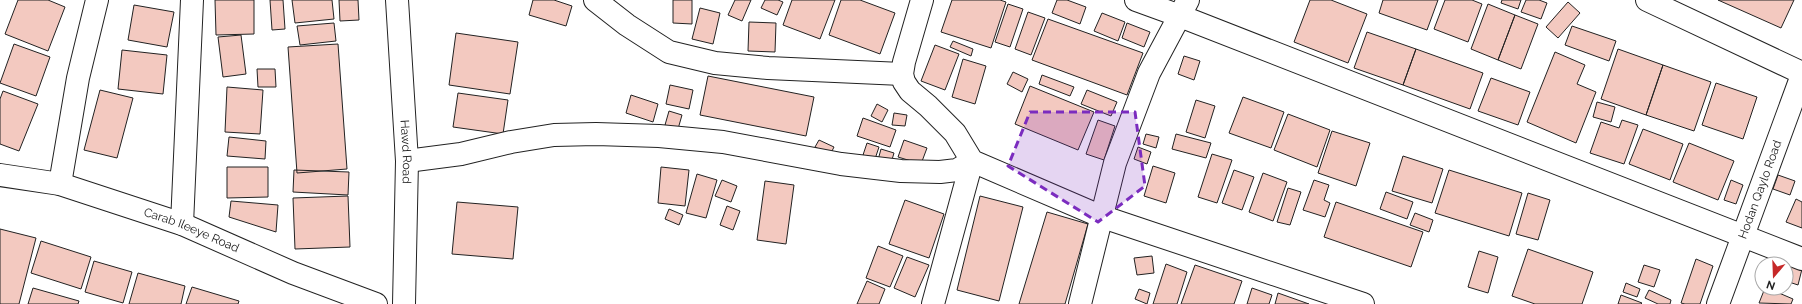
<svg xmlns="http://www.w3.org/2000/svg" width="1802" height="304" viewBox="0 0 1802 304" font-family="Raleway,sans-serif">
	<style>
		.building { fill: #f3c9c0; stroke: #222 }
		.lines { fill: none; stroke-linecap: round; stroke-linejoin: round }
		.minor-casing { stroke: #222; stroke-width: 24 }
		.tertiary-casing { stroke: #222; stroke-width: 24 }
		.secondary-casing { stroke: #222; stroke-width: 24 }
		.minor { stroke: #fff; stroke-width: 22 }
		.tertiary { stroke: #fff; stroke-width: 22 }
		.secondary { stroke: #fff; stroke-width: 22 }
		.marked { fill: #7b2cbf; fill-opacity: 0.2; stroke: #7b2cbf; stroke-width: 3; stroke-dasharray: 8 5; stroke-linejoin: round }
		.labels { text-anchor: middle; stroke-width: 3; stroke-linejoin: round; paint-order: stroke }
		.street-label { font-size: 12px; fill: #222; stroke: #fff }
	</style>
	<rect width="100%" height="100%" fill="#fff"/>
	<path class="building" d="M18,0h30l17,7 -17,44 -43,-17z
		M215,0h39v34l-38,1z
		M270,0h13l2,29 -13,1z
		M292,0h40l2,19 -39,4z
		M339,0h19l1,20 -19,1z
		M533,0h21l18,6 -6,20 -37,-11z
		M673,0h19v24l-19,-1z
		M735,0h16l-9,21 -14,-6z
		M765,0h13l5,2 -6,13 -16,-7z
		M792,0h43l-15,39 -37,-14z
		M841,0h19l35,13 -15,41 -51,-19z
		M952,0h48l6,2 -15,46 -50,-16z
		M1057,0h10l19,7 -6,17 -28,-11z
		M1310,0h21l36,14 -19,49 -54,-21z
		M1383,0h55l-11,30 -48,-17z
		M1445,0h27l10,4 -14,38 -34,-13z
		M1502,0h19l-3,9 -17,-6z
		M1526,0h13l8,3 -6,16 -20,-7z
		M1718,0h76l-13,28z
		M1568,2l12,11 -22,25 -12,-11z
		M1008,4l15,5 -13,38 -15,-5z
		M1488,4l27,11 -17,45 -27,-11z
		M134,5l40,7 -7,35 -39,-7z
		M700,8l20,5 -7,31 -21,-5z
		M1028,12l17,6 -14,37 -16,-6z
		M1102,13l23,9 -7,19 -24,-10z
		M1515,15l23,9 -17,45 -23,-9z
		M1048,19l95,34 -16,42 -95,-35z
		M749,22l27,1 -1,29 -27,-1z
		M334,23l2,18 -36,4 -3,-19z
		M1127,23l23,9 -6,15 -22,-9z
		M1572,26l44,15 -7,20 -44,-16z
		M1367,32l49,17 -13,36 -49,-17z
		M456,33l62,9 -8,52 -61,-9z
		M241,35l5,39 -23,3 -5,-40z
		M953,41l20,8 -2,7 -21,-9z
		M14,44l36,13 -14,39 -36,-13z
		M338,44l9,125 -50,4 -9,-126z
		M935,45l24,9 -14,36 -24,-9z
		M1416,49l67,24 -13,36 -67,-24z
		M1618,49l45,16 -17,50 -45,-16z
		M122,50l45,5 -4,39 -45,-5z
		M1555,52l30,13 -8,19 19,8 -20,51 -49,-21z
		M1184,56l16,5 -6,19 -16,-6z
		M963,59l23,7 -11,38 -23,-7z
		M1663,65l48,17 -17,49 -48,-16z
		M257,69h18l1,18h-18z
		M1013,72l15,7 -6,13 -15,-8z
		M1042,75l32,12 -4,9 -31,-12z
		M708,76l106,21 -8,39 -106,-21z
		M1491,78l39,14 -12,33 -40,-14z
		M1716,83l41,14 -14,42 -41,-14z
		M670,85l23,5 -4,19 -23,-5z
		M1030,86l64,26 -16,38 -63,-26z
		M227,87l36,3 -3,44 -35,-2z
		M100,90l33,8 -16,60 -33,-8z
		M1087,90l30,12 -6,14 -30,-12z
		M3,91l35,13 -19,47 -19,-7v-45z
		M458,93l50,7 -5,34 -50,-7z
		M631,95l27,9 -5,18 -27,-9z
		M1243,97l41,15 -13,36 -42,-15z
		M1196,100l19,6 -10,32 -19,-6z
		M1597,102l18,5 -4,15 -18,-5z
		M877,104l11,6 -6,12 -11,-6z
		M669,111l13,4 -4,14 -13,-4z
		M894,113l13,2 -2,11 -13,-1z
		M1288,114l42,16 -13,37 -43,-17z
		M863,118l33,12 -6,17 -33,-11z
		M1098,120l17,6 -11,34 -18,-6z
		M1622,120l16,5 -14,39 -34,-11 11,-31 18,6z
		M1643,129l40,15 -13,36 -41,-16z
		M1332,131l38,12 -14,43 -38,-13z
		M1146,134l13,3 -3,11 -13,-4z
		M1176,134l35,9 -5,15 -34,-9z
		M229,137l37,4 -1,18 -38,-3z
		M819,140l15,7 -4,8 -15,-8z
		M904,140l23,8 -6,16 -23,-7z
		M867,143l12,4 -4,12 -12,-4z
		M1689,143l45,18 -16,39 -45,-18z
		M1138,147l13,5 -4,12 -13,-5z
		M881,149l13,4 -3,10 -13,-3z
		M1212,154l20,6 -15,43 -19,-6z
		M1403,156l40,13 -11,34 -40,-12z
		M1153,166l22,7 -9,30 -22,-7z
		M227,167h41v30l-41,1z
		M661,167l28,3 -4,36 -27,-3z
		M294,170l55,2 -1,23 -55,-3z
		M1234,170l20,7 -12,33 -20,-7z
		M1449,170l73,23 -13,43 -74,-23z
		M1263,173l24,9 -14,39 -24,-9z
		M697,174l20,6 -11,38 -20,-5z
		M1778,175l17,6 -5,14 -17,-6z
		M722,180l15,6 -6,16 -16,-6z
		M1314,180l15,5 -5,15 6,3 -5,14 -22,-7z
		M1731,180l12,5 -7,19 -12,-4z
		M765,181l29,4 -8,59 -29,-4z
		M1288,188l13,4 -11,33 -13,-3z
		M1386,192l27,10 -6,17 -27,-10z
		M1528,193l22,7 -12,40 -22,-6z
		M348,196l2,51 -55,2 -2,-51z
		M980,196l43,11 -24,94 -42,-11z
		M1796,199l6,3v26l-16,-6z
		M905,200l39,14 -15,44 -40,-14z
		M231,201l47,4 -2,27 -47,-15z
		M457,202l61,5 -5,52 -61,-5z
		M1336,202l87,30 -12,35 -87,-30z
		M727,206l13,5 -7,19 -13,-5z
		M669,209l14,6 -4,10 -14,-6z
		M1047,212l41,12 -23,80h-46z
		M1415,213l18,7 -4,12 -19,-7z
		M0,229l36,9 -17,66h-19z
		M41,241l50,16 -10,32 -50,-16z
		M878,246l25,10 -13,31 -24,-9z
		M1528,249l65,23 -11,32h-47l-23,-8z
		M1479,251l19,6 -10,36 -20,-6z
		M1152,256l2,17 -17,2 -3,-17z
		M907,257l22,8 -14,32 -21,-9z
		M1696,259l17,7 -13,38h-15l-4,-1z
		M1775,259l27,10 -4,16 -12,-4v-17h-13z
		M94,261l38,11 -9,31 -38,-11z
		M1166,264l21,8 -10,32h-24z
		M1195,265l47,16 -8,23h-53z
		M1644,265l16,5 -6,17 -16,-5z
		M138,273l47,13 -4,18h-52z
		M867,281l18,8 -6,15h-22z
		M1626,283l14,6 -3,8 -14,-5z
		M192,287l47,14 -1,3h-52z
		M33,288l46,13 -1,3h-50z
		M1252,288l20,7 -3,9h-22z
		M1765,288h16l-2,5 14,6 -2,5 -32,-1z
		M1139,289l11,4 -3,11 -12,-5z
		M1649,290l22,10 -1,4h-12l-13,-6z
		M1278,293l31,11h-34z
		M1621,295l21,8 -1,1h-23z"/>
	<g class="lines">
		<g class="minor-casing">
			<g id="minor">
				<path d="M595,0l32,25 42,27 46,11 53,5 134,6"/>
				<path d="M922,0l-18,62 -2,12 2,8 6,9 18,15 27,27 17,28 128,55 263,88"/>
				<path d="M1136,0l44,16 622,243"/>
				<path d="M1647,0l155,73"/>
				<path d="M407,161l54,-7 50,-12 43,-7 42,-1 63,2 64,6 118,22 60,7 39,1 17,-2 15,-9"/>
				<path id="s1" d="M0,175l60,9 122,40 111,49 83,31"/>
				<path d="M60,184l18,-106 19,-78"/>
				<path d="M182,224l10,-224"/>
				<path d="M933,304l39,-143"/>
				<path d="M1080,304l35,-141 34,-90 39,-73"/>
			</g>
		</g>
		<g class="tertiary-casing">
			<g id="tertiary">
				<path id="s2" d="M1718,304l84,-229"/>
			</g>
		</g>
		<g class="secondary-casing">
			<g id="secondary">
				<path id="s3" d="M397,0l10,161 -3,143"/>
			</g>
		</g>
		<use href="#minor" class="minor"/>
		<use href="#tertiary" class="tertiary"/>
		<use href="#secondary" class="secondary"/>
	</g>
	<path class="marked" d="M1030,112h105l10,74 -47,36 -90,-56z"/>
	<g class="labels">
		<g class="street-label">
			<text dy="4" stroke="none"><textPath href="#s3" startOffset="152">Hawd Road</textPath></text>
			<text dy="4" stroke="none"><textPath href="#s2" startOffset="122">Hodan Qaylo Road</textPath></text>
			<text dy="4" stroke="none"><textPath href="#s1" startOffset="200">Carab Ileeye Road</textPath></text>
		</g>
	</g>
	<g transform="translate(1774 276) rotate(199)"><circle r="19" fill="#ffffff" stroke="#a7a7a7"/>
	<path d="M0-3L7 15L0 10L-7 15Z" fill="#c62828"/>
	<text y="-6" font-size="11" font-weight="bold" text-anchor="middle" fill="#222222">N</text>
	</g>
</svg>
